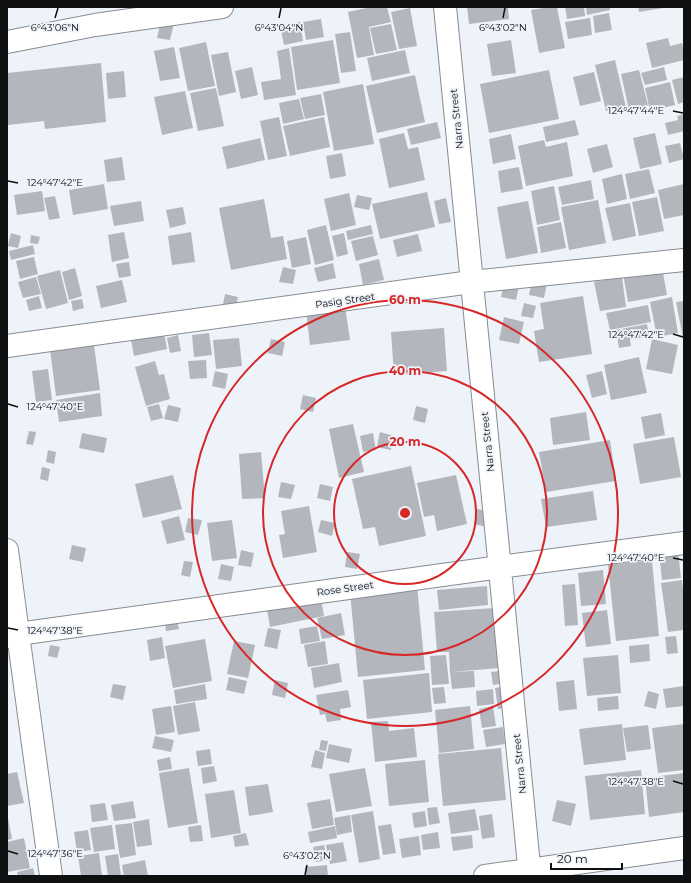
<svg xmlns="http://www.w3.org/2000/svg" width="691" height="883" viewBox="0 0 691 883" font-family="Montserrat,sans-serif">
	<style>
		.building { fill: #b3b7bd }
		.lines { fill: none; stroke-linecap: round; stroke-linejoin: round }
		.minor-casing { stroke: #888c92; stroke-width: 24 }
		.major-casing { stroke: #888c92; stroke-width: 24 }
		.minor { stroke: #fff; stroke-width: 22 }
		.major { stroke: #fff; stroke-width: 22 }
		.ticks { fill: none; stroke: #0e1012; stroke-width: 1.5 }
		.ring { fill: none; stroke: #d62828; stroke-width: 2 }
		.labels { text-anchor: middle; stroke-width: 3.5; stroke-linejoin: round; paint-order: stroke }
		.street-label { font-size: 10px; fill: #0e1012; stroke: #eef3f9 }
		.ticks-label { font-size: 10px; text-anchor: middle; fill: #0e1012; stroke: #eef3f9; stroke-width: 3.5; stroke-linejoin: round; paint-order: stroke }
		.centre { fill: #d62828; stroke: #eef3f9; stroke-width: 2 }
		.ring-label { font-size: 12px; text-anchor: middle; font-weight: bold; fill: #d62828; stroke: #eef3f9; stroke-width: 3.5; stroke-linejoin: round; paint-order: stroke }
	</style>
	<rect width="100%" height="100%" fill="#eef3f9"/>
	<path class="building" d="M371,7h16l4,15 -22,5 5,28 -17,3 -9,-46z
		M467,7h41l1,12 -40,5z
		M549,7h8l8,41 -26,5 -8,-43z
		M565,7h19l1,9 -18,3z
		M586,7h24v3l-23,5z
		M638,7h25v1l-24,4z
		M410,8l7,38 -18,3 -8,-37z
		M609,13l3,17 -17,3 -2,-17z
		M590,18l2,17 -24,4 -3,-17z
		M321,19l3,18 -18,3 -3,-18z
		M161,20l13,3 -4,17 -13,-2z
		M300,22l3,19 -19,4 -4,-19z
		M391,24l6,26 -21,4 -6,-26z
		M350,32l6,39 -15,2 -6,-39z
		M668,38l2,8 12,-3 2,9v8l-32,8 -6,-25z
		M333,40l7,43 -43,7 -6,-43z
		M511,40l5,33 -24,3 -5,-32z
		M206,42l9,44 -27,5 -9,-43z
		M174,47l6,31 -20,3 -6,-30z
		M289,48l7,47 -32,5 -3,-18 20,-3 -4,-28z
		M405,50l5,23 -38,8 -5,-23z
		M228,52l8,40 -17,4 -8,-41z
		M615,60l11,47 -20,4 -11,-46z
		M101,63l5,59 -61,7 -1,-8 -36,4 -1,-52z
		M252,67l6,28 -17,4 -6,-28z
		M664,67l3,13 -22,5 -4,-12z
		M549,70l10,49 -70,14 -9,-49z
		M639,70l9,35 -19,5 -8,-36z
		M124,71l2,26 -18,2 -2,-26z
		M594,72l7,29 -21,5 -7,-29z
		M415,75l10,47 -48,11 -11,-47z
		M684,77v25l-6,2 -6,-24z
		M670,82l5,23 -25,6 -5,-23z
		M363,84l11,60 -40,7 -11,-59z
		M216,88l8,38 -26,5 -8,-38z
		M185,91l8,37 -31,7 -8,-38z
		M321,94l4,21 -20,4 -5,-21z
		M299,99l5,20 -21,5 -4,-21z
		M684,114v17l-16,4 -3,-12 13,-3 -1,-4z
		M279,117l8,39 -19,4 -8,-39z
		M324,117l6,30 -40,9 -7,-30z
		M575,120l4,15 -33,7 -3,-15z
		M437,122l4,16 -30,7 -4,-16z
		M404,133l4,16 10,-2 7,33 -36,8 -10,-49z
		M655,133l7,31 -22,5 -7,-31z
		M511,134l5,25 -23,5 -4,-25z
		M260,138l5,22 -38,9 -5,-22z
		M544,140l2,7 21,-5 6,34 -47,10 -8,-40z
		M680,143l4,16 -15,4 -4,-17z
		M607,144l6,23 -20,6 -6,-24z
		M342,153l4,23 -16,3 -4,-23z
		M122,157l3,23 -18,2 -3,-22z
		M519,167l4,22 -22,4 -3,-22z
		M649,169l6,24 -25,6 -5,-25z
		M622,174l5,25 -20,5 -5,-25z
		M591,180l3,19 -32,6 -4,-18z
		M104,184l4,25 -35,6 -4,-25z
		M684,184v24h-1l1,7 -20,4 -6,-29z
		M554,186l6,34 -23,5 -6,-34z
		M42,191l3,20 -28,4 -3,-20z
		M427,192l8,35 -55,12 -8,-35z
		M349,193l7,32 -25,6 -7,-32z
		M357,195l15,3 -3,12 -15,-3z
		M55,196l5,22 -11,2 -5,-22z
		M657,197l7,34 -25,5 -7,-34z
		M446,198l5,24 -12,2 -5,-23z
		M264,199l7,39 12,-2 4,23 -56,11 -12,-62z
		M598,200l8,43 -37,7 -8,-43z
		M141,201l3,20 -30,5 -4,-20z
		M528,201l10,52 -32,6 -9,-52z
		M630,203l6,33 -23,5 -8,-33z
		M183,207l3,17 -16,4 -4,-18z
		M561,222l5,26 -25,5 -4,-26z
		M326,225l8,35 -19,5 -8,-35z
		M371,225l2,9 -25,6 -2,-9z
		M124,232l5,26 -17,4 -4,-27z
		M191,232l4,30 -23,3 -4,-29z
		M11,233l10,3 -3,12 -10,-2z
		M344,233l4,21 -11,3 -5,-21z
		M418,234l4,17 -25,6 -4,-17z
		M31,235l9,2 -2,7 -8,-1z
		M373,236l5,19 -22,6 -5,-20z
		M306,237l5,27 -19,4 -5,-27z
		M33,245l2,9 -24,6 -2,-9z
		M34,257l4,17 -18,5 -4,-18z
		M379,259l5,21 -21,5 -4,-21z
		M129,262l2,14 -12,2 -3,-14z
		M333,263l3,15 -18,4 -4,-14z
		M283,267l13,3 -3,14 -14,-2z
		M662,267l5,28 -39,7 -5,-28z
		M75,268l7,28 -13,4 -7,-28z
		M60,270l8,33 -22,6 -9,-33z
		M36,277l5,17 -18,4 -5,-16z
		M622,277l4,30 -26,4 -6,-29z
		M122,280l5,22 -26,6 -5,-22z
		M532,280l15,3 -3,15 -15,-3z
		M504,282l15,3 -3,15 -15,-3z
		M225,294l13,3 -3,15 -13,-3z
		M39,296l3,12 -13,3 -3,-11z
		M583,296l9,58 -53,8 -5,-31 10,-2 -4,-26z
		M672,297l6,36 -21,4 -7,-35z
		M82,299l2,9 -11,3 -2,-10z
		M684,301v37h-1l-7,-36z
		M524,303l12,3 -3,12 -12,-2z
		M648,305l3,17 -41,8 -4,-17z
		M345,306l5,34 -40,5 -4,-34z
		M504,317l20,5 -5,22 -20,-4z
		M647,324l2,12 -19,4 1,6 -12,2 -3,-18z
		M163,328l4,21 -33,7 -4,-21z
		M444,328l3,43 -53,4 -3,-43z
		M209,333l3,22 -18,2 -2,-22z
		M178,335l3,16 -11,2 -3,-15z
		M239,338l3,28 -26,3 -3,-29z
		M271,339l14,3 -3,14 -14,-3z
		M652,339l26,6 -6,29 -26,-5z
		M94,345l6,45 -44,6 -6,-46z
		M639,357l8,36 -36,7 -7,-35z
		M206,360l1,18 -17,1 -2,-18z
		M155,361l4,14 5,-1 6,25 -24,7 -11,-39z
		M48,369l4,31 -16,2 -4,-31z
		M215,371l13,3 -3,15 -13,-3z
		M602,371l5,23 -15,4 -6,-23z
		M100,393l2,23 -43,6 -3,-22z
		M303,395l13,3 -3,14 -13,-3z
		M159,404l4,14 -12,3 -4,-14z
		M168,405l13,3 -3,14 -14,-3z
		M416,406l12,3 -3,14 -12,-3z
		M586,412l4,28 -37,5 -3,-27z
		M661,413l4,22 -20,4 -4,-22z
		M353,424l11,48 -25,6 -10,-49z
		M29,431l7,1 -3,13 -7,-1z
		M380,432l14,4 -3,14 -14,-3z
		M82,433l25,5 -3,15 -25,-5z
		M373,433l3,17 -13,2 -3,-16z
		M674,437l7,40 -41,7 -7,-40z
		M610,440l6,41 -70,11 -7,-40z
		M48,450l8,2 -2,12 -8,-2z
		M261,452l4,46 -23,1 -3,-45z
		M411,466l15,70 -47,10 -4,-19 -12,2 -11,-50z
		M42,467l8,2 -2,12 -8,-2z
		M173,475l9,34 -39,9 -8,-34z
		M456,475l11,49 -30,7 -3,-16 -10,2 -7,-34z
		M281,482l14,3 -4,14 -13,-2z
		M320,484l13,3 -3,14 -13,-3z
		M593,491l4,29 -51,7 -5,-28z
		M309,506l8,46 -34,6 -4,-23 6,-1 -4,-23z
		M477,509l14,3 -3,15 -14,-3z
		M179,516l6,24 -18,4 -6,-23z
		M188,518l14,2 -4,15 -13,-3z
		M232,520l5,38 -25,3 -5,-38z
		M321,520l14,3 -3,13 -14,-4z
		M72,545l14,3 -3,14 -14,-3z
		M241,550l13,3 -3,14 -13,-2z
		M678,551l3,27 -19,2 -3,-27z
		M347,552l13,2 -3,15 -12,-2z
		M652,560l7,76 -43,5 -8,-76z
		M184,561l9,1 -3,15 -9,-2z
		M221,564l13,3 -3,14 -13,-2z
		M603,570l3,34 -25,2 -3,-33z
		M682,580l2,20v30l-16,2 -7,-49z
		M575,584l3,41 -13,1 -3,-41z
		M417,585l8,85 -67,7 -8,-85z
		M487,586l1,19 -49,5 -2,-20z
		M320,593l4,23 -54,11 -4,-23z
		M495,608l5,60 -50,4 -1,-20h-12l-3,-40z
		M607,610l4,34 -25,3 -4,-34z
		M341,613l4,22 -23,4 -5,-21z
		M176,614l3,15 -13,2 -2,-14z
		M317,626l3,15 -19,3 -2,-15z
		M268,628l13,2 -4,19 -13,-3z
		M676,636l2,17 -11,1 -2,-17z
		M162,637l3,21 -15,3 -3,-21z
		M205,639l7,42 -39,7 -8,-42z
		M234,641l21,4 -7,33 -21,-4z
		M325,641l3,23 -20,3 -4,-22z
		M649,644l1,17 -20,2 -1,-17z
		M50,645l10,2 -3,11 -9,-2z
		M446,655l3,29 -17,1 -2,-29z
		M618,655l3,38 -34,3 -4,-38z
		M339,663l3,19 -28,6 -3,-20z
		M506,670l2,12 -15,3 -2,-13z
		M474,671l1,16 -23,2 -2,-17z
		M429,673l3,39 -65,7 -4,-39z
		M229,677l18,4 -3,13 -18,-4z
		M275,680l13,3 -3,15 -13,-3z
		M574,680l3,29 -18,2 -3,-29z
		M113,684l13,2 -3,14 -13,-3z
		M205,684l2,15 -31,5 -2,-14z
		M508,686l3,22 -13,1 -3,-21z
		M684,686v20l-18,2 -3,-19z
		M444,687l2,16 -12,1 -2,-16z
		M493,689l1,15 -17,2 -1,-15z
		M348,690l3,17 -11,2 1,11 -14,2 -2,-8 -5,1 -4,-20z
		M648,691l11,3 -3,15 -12,-3z
		M618,696l1,13 -21,2 -1,-13z
		M195,702l5,29 -22,4 -5,-29z
		M171,706l4,26 -19,3 -4,-26z
		M470,706l4,43 -35,4 -4,-43z
		M493,706l3,20 -14,2 -3,-19z
		M388,721l1,10 25,-3 3,29 -42,5 -4,-40z
		M622,724l4,36 -42,5 -5,-36z
		M684,724v46l-26,3 -6,-45z
		M648,725l3,24 -24,3 -4,-24z
		M503,727l2,17 -19,3 -3,-17z
		M155,736l19,4 -3,12 -19,-4z
		M321,740l7,1 -2,10 -7,-1z
		M329,744l23,5 -3,14 -23,-5z
		M501,748l5,52 -63,6 -5,-52z
		M210,749l2,15 -14,2 -2,-15z
		M315,750l10,3 -3,16 -11,-2z
		M170,757l2,12 -13,2 -2,-11z
		M425,760l4,42 -40,4 -4,-42z
		M214,766l3,15 -14,3 -2,-16z
		M189,768l9,55 -30,5 -9,-55z
		M365,768l7,38 -36,6 -7,-38z
		M641,770l4,44 -55,6 -5,-44z
		M17,772l7,31 -17,3v-32z
		M684,773v39l-35,5 -4,-39z
		M268,784l5,28 -24,4 -4,-29z
		M234,790l7,43 -30,5 -6,-44z
		M330,799l4,26 -22,4 -5,-26z
		M557,800l19,4 -5,22 -19,-5z
		M133,801l3,17 -22,3 -3,-16z
		M105,803l3,17 -16,2 -2,-17z
		M437,807l3,16 -11,2 -2,-17z
		M475,809l4,21 -28,4 -3,-21z
		M373,811l7,48 -21,4 -8,-48z
		M425,811l2,15 -13,2 -2,-15z
		M492,814l3,23 -13,2 -3,-23z
		M350,815l2,17 -15,3 -3,-17z
		M7,818h1l4,21 -5,1z
		M149,819l3,26 -15,2 -4,-25z
		M132,823l4,32 -16,3 -5,-33z
		M391,824l5,29 -13,2 -5,-29z
		M112,825l3,24 -21,3 -4,-24z
		M201,825l2,16 -13,1 -2,-15z
		M335,826l2,12 -27,5 -2,-11z
		M88,830l3,20 -14,2 -3,-20z
		M438,832l2,16 -17,2 -2,-15z
		M246,833l3,12 -14,2 -2,-11z
		M472,835l1,13 -20,3 -2,-14z
		M419,836l2,19 -19,3 -3,-19z
		M24,838l6,30 -23,4v-30z
		M343,842l4,19 -17,3 -4,-19z
		M324,845l3,15 -11,2 -3,-15z
		M99,853l3,23h-21l-3,-20z
		M118,854l3,22h-13l-3,-20z
		M145,860l3,16h-24l-2,-11z
		M327,865l1,11h-22l-1,-9z
		M33,868l2,8h-17l-1,-4z"/>
	<g class="lines">
		<g class="minor-casing">
			<path id="minor" d="M445,7l85,869
				M7,42l88,-17 127,-18
				M7,346l464,-64 213,-22
				M7,550l11,84 33,242
				M7,637l11,-3 482,-67 184,-24"/>
		</g>
		<g class="major-casing">
			<path id="major" d="M485,876l199,-28"/>
		</g>
		<use href="#minor" class="minor"/>
		<use href="#major" class="major"/>
	</g>
	<path class="ticks" d="M55,18l3,-10M279,18l2,-10M503,18l2,-10M673,111l10,2M8,181l10,2M673,334l10,3M8,404l10,3M673,558l10,2M8,628l10,2M673,781l10,3M8,851l10,3M305,875l2,-10"/>
	<g class="ring">
		<circle cx="405" cy="513" r="71"/>
		<circle cx="405" cy="513" r="142"/>
		<circle cx="405" cy="513" r="213"/>
	</g>
	<g class="labels">
		<g class="street-label">
			<text transform="translate(456 119) rotate(-96)" y="4">Narra Street</text>
			<text transform="translate(345 300) rotate(-8)" y="4">Pasig Street</text>
			<text transform="translate(487 442) rotate(-96)" y="4">Narra Street</text>
			<text transform="translate(345 588) rotate(-8)" y="4">Rose Street</text>
			<text transform="translate(519 764) rotate(-96)" y="4">Narra Street</text>
		</g>
	</g>
	<g class="ticks-label">
		<text x="55" y="31">6°43'06"N</text>
		<text x="279" y="31">6°43'04"N</text>
		<text x="503" y="31">6°43'02"N</text>
		<text x="636" y="114">124°47'44"E</text>
		<text x="55" y="186">124°47'42"E</text>
		<text x="636" y="338">124°47'42"E</text>
		<text x="55" y="410">124°47'40"E</text>
		<text x="636" y="561">124°47'40"E</text>
		<text x="55" y="634">124°47'38"E</text>
		<text x="636" y="785">124°47'38"E</text>
		<text x="55" y="857">124°47'36"E</text>
		<text x="307" y="859">6°43'02"N</text>
	</g>
	<circle cx="405" cy="513" r="6" class="centre"/>
	<g class="ring-label">
		<text x="405" y="304">60 m</text>
		<text x="405" y="375">40 m</text>
		<text x="405" y="446">20 m</text>
	</g>
	<rect width="691" height="883" fill="none" stroke="#0e1012" stroke-width="16"/>
	<path d="M551 863v6h71v-6" fill="none" stroke="#0e1012" stroke-width="2"/>
	<text x="557" y="863" font-size="12" fill="#0e1012" stroke="#eef3f9" stroke-width="3" paint-order="stroke">20 m</text>
</svg>
